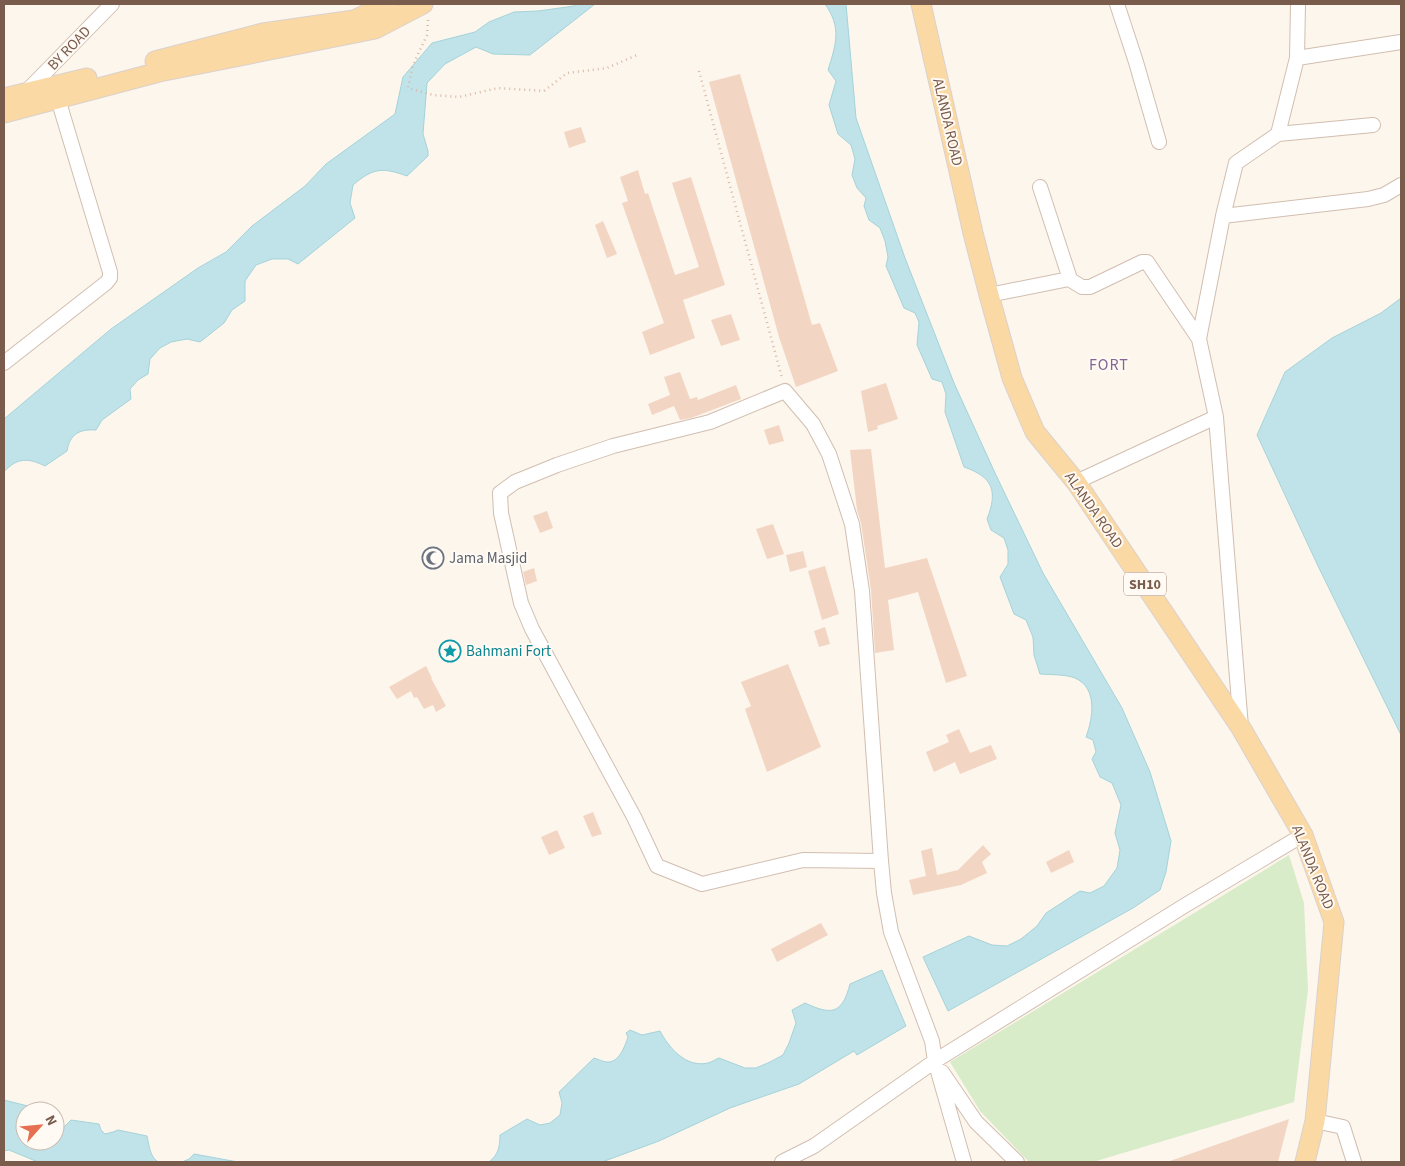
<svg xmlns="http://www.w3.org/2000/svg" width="1405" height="1166" viewBox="0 0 1405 1166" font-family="'Source Sans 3',sans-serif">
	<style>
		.green { fill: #d8ecc9 }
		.water { fill: #bfe3e8; stroke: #a5d3da }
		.building { fill: #f3d5c3 }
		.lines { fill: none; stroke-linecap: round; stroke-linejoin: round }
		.minor-casing { stroke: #d1beb0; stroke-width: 16 }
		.major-casing { stroke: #dad1cd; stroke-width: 21 }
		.path { stroke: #d9b8a5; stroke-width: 2.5; stroke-dasharray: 1 4; stroke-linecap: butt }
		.minor { stroke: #fff; stroke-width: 14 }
		.major { stroke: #fbd9a5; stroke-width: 19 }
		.labels { text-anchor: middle; stroke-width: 4; stroke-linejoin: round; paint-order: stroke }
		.shield { fill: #fffaf3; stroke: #a28b7f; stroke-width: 1 }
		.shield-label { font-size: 14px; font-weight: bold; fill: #7a5c4d }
		.street-label { font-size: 15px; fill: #7a5c4d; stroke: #fffaf3 }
		.worship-label { font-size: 15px; fill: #5b616d; stroke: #fffaf3; text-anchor: start }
		.culture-label { font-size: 15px; fill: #0d838f; stroke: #fffaf3; text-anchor: start }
		.neighbourhood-label { font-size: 16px; letter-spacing: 1px; fill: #846695; stroke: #fffaf3 }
	</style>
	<rect width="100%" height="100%" fill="#fdf6ec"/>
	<path class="green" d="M1289,855l15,48 4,87 -14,112 -201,60h-64l-49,-51 -30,-49z"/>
	<path class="water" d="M576,4h19l-65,51 -37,-1 -17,-7 -31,17 -18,19 -4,51 5,17v5l-21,20c-25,-9 -34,-8 -54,9l-3,18 5,15 -57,46 -10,-5h-16l-16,6 -11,16v20l-13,9 -8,13 -24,19 -13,-3 -16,3 -11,6 -10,11 -2,15 -10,6 -8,9 1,10 -29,21 -6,10c-17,-1 -26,4 -29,21l-22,15c-16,-8 -28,-9 -41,6v-53l107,-90 87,-61 28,-16 26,-26 53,-40 21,-22 69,-50 8,-37 29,-34 43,-11 14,-10 25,-10 24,-1 36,-5z
		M825,4h21l10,114 49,140 49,125 41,90 48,100 79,135 28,64 21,69 -5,31 -6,18 -27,18 -185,103 -25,-54 46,-21 23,9 15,1 14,-7 16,-13 9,-13 34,-22 10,2 14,-7 13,-18 3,-18 -5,-17 6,-28 -9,-22 -12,-6 -8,-18 4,-7 -3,-12 -7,-3c7,-19 12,-49 -11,-59 -11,-4 -24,-3 -35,-4l-6,-19 -1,-18 -7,-17 -12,-6 -14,-37 8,-13v-14l-4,-12 -13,-8 -4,-11c11,-28 6,-42 -23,-52l-19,-55 1,-18 -4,-12 -10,-3 -15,-34 2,-23 -4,-9 -11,-5 -18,-42 2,-9 -3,-16 -5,-13 -11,-8 -5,-14 2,-8 -9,-10 -5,-13 3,-16 -4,-14 -13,-11 -9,-29 7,-24 -8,-11c8,-26 14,-42 -3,-66z
		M1401,298v437l-83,-169 -61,-131 28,-63 47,-34 49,-25z
		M882,970l24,56 -49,29 -3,-4 -55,33 -69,24 -71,33 -57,21h-113c9,-7 11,-15 11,-27l27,-16 13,6 10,-2 10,-8 2,-12 -3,-11 35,-34c4,1 9,4 13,4 12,1 18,-16 21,-25l-2,-4 4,-3 12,5 18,-4c9,17 26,37 48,32 4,-1 8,-4 11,-5l26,10h11l14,-6 13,-7 6,-12 7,-20 -4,-13 13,-7c26,12 37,12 45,-19z
		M4,1100l28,7 1,4h-8v30h30v-12l9,-2 7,-7 28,4 2,6 4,4 8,-2 5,-2 29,6c2,9 3,21 11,26h-120l-29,-12 -5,1z
		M194,1154l44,8h-56l7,-3z"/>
	<path class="building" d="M740,74l72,251 8,-2 18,48 -42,16 -17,-50 -70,-255z
		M581,127l5,15 -17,6 -5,-16z
		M638,170l7,24 3,-1 27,82 24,-8 -27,-84 19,-6 34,108 -42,15 12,38 -45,17 -8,-23 22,-9 -42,-120 6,-2 -8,-24z
		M603,221l14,33 -10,4 -12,-33z
		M731,314l9,26 -19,6 -10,-26z
		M680,372l10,27 7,-2 1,3 38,-15 5,14 -50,19 -11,2 -6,-14 -22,9 -4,-11 22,-9 -6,-18z
		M886,383l12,36 -21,7 1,3 -10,3 -7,-41z
		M779,425l5,16 -15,4 -5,-15z
		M871,449l14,119 42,-10 40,118 -21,7 -28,-91 -30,8 6,50 -19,3 -4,-63 -10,-67 -4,-13 -7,-60z
		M547,511l6,17 -13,5 -7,-17z
		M773,524l11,30 -17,5 -11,-30z
		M803,551l4,16 -17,5 -4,-17z
		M825,566l14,48 -17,6 -14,-49z
		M534,568l3,13 -11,4 -3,-13z
		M825,627l5,17 -11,3 -5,-16z
		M788,664l33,83 -54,25 -22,-63 6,-3 -10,-24z
		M426,666l6,12h-1l15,28 -10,6 -3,-7 -9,4 -7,-12 -3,1 -3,-7 -14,8 -8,-12z
		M959,729l11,24 21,-8 6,14 -37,15 -5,-12 -21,10 -8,-20 23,-10 -3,-7z
		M593,812l9,22 -10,3 -9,-21z
		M557,830l8,18 -16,7 -8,-18z
		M983,845l8,9 -9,8 5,11 -26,12 -48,10 -4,-15 17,-4 -5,-25 11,-3 5,27 21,-5z
		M1069,850l5,12 -23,11 -5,-11z
		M821,923l7,12 -51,27 -6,-13z
		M1289,1119l-11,43h-108v-1z"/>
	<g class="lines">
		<g class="minor-casing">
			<path id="minor" d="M1117,4l19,58 23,80
				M1297,58l104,-16
				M25,93l87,-89
				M1278,134l95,-9
				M1040,187l30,92
				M1223,216l145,-17 16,-4 17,-10
				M989,295l80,-16 13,8h8l52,-25h5l52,77
				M4,363l102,-80 4,-5v-6l-52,-173
				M1076,482l140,-65
				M1241,727l-25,-310 -17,-78 24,-123 13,-53 42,-29 19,-76 1,-54
				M881,861l-78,-1 -101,24 -45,-18 -23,-49 -102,-188 -11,-26 -20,-90 -1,-20 15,-11 42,-17 56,-19 97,-24 75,-31 28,33 16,30 23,70 10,67 19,270 3,32 7,39 41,109 3,20 29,101
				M942,1072l34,50 41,40
				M1315,1121l28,6 11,35
				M782,1162l32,-16 121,-85 249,-155 119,-71"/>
		</g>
		<g class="major-casing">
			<path id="major" d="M921,4l52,229 16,62 23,83 23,54 41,50 165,246 62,107 31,87 -19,199 -10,41
				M155,61l108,-28 91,-13 35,-16
				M4,98l83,-20
				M4,113l155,-41 216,-43 48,-25"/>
		</g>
		<path class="path" d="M428,20l-1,15 -14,30 -5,23 25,7 26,2 39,-9 46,3 23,-18 40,-5 30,-13
			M699,71l83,307"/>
		<use href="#minor" class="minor"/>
		<use href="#major" class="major"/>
	</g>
	<defs>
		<g id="mosque-ring" transform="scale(1.125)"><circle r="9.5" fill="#fffaf3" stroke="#6b7280" stroke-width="1.5"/><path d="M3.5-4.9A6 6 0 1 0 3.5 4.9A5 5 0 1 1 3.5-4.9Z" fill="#6b7280"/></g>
		<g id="sight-ring" transform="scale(1.125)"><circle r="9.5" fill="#fffaf3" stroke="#0f9aa8" stroke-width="1.5"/><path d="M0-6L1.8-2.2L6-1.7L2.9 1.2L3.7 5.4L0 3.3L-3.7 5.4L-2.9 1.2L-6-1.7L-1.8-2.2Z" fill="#0f9aa8"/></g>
	</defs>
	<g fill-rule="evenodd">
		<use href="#mosque-ring" x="433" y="558"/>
		<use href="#sight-ring" x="450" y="651"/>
	</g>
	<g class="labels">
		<rect class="shield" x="1124" y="572.5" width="42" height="23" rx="4"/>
		<g class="shield-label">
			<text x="1145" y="589">SH10</text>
		</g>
		<g class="street-label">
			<text transform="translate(69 48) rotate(-46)" y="5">BY ROAD</text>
			<text transform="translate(948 122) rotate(77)" y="5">ALANDA ROAD</text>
			<text transform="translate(1094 510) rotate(55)" y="5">ALANDA ROAD</text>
			<text transform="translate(1313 867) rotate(68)" y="5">ALANDA ROAD</text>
		</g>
		<g class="worship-label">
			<text x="449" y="563">Jama Masjid</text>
		</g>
		<g class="culture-label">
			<text x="466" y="656">Bahmani Fort</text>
		</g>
		<g class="neighbourhood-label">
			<text x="1109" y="370">FORT</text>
		</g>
	</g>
	<rect width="1405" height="1166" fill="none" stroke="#7a5c4d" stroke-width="10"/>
	<g transform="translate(40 1126) rotate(63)"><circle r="24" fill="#fffaf3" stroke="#cabbb1"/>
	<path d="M0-4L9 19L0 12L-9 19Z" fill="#e76f51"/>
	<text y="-8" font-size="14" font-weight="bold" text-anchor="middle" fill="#7a5c4d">N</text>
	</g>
</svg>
